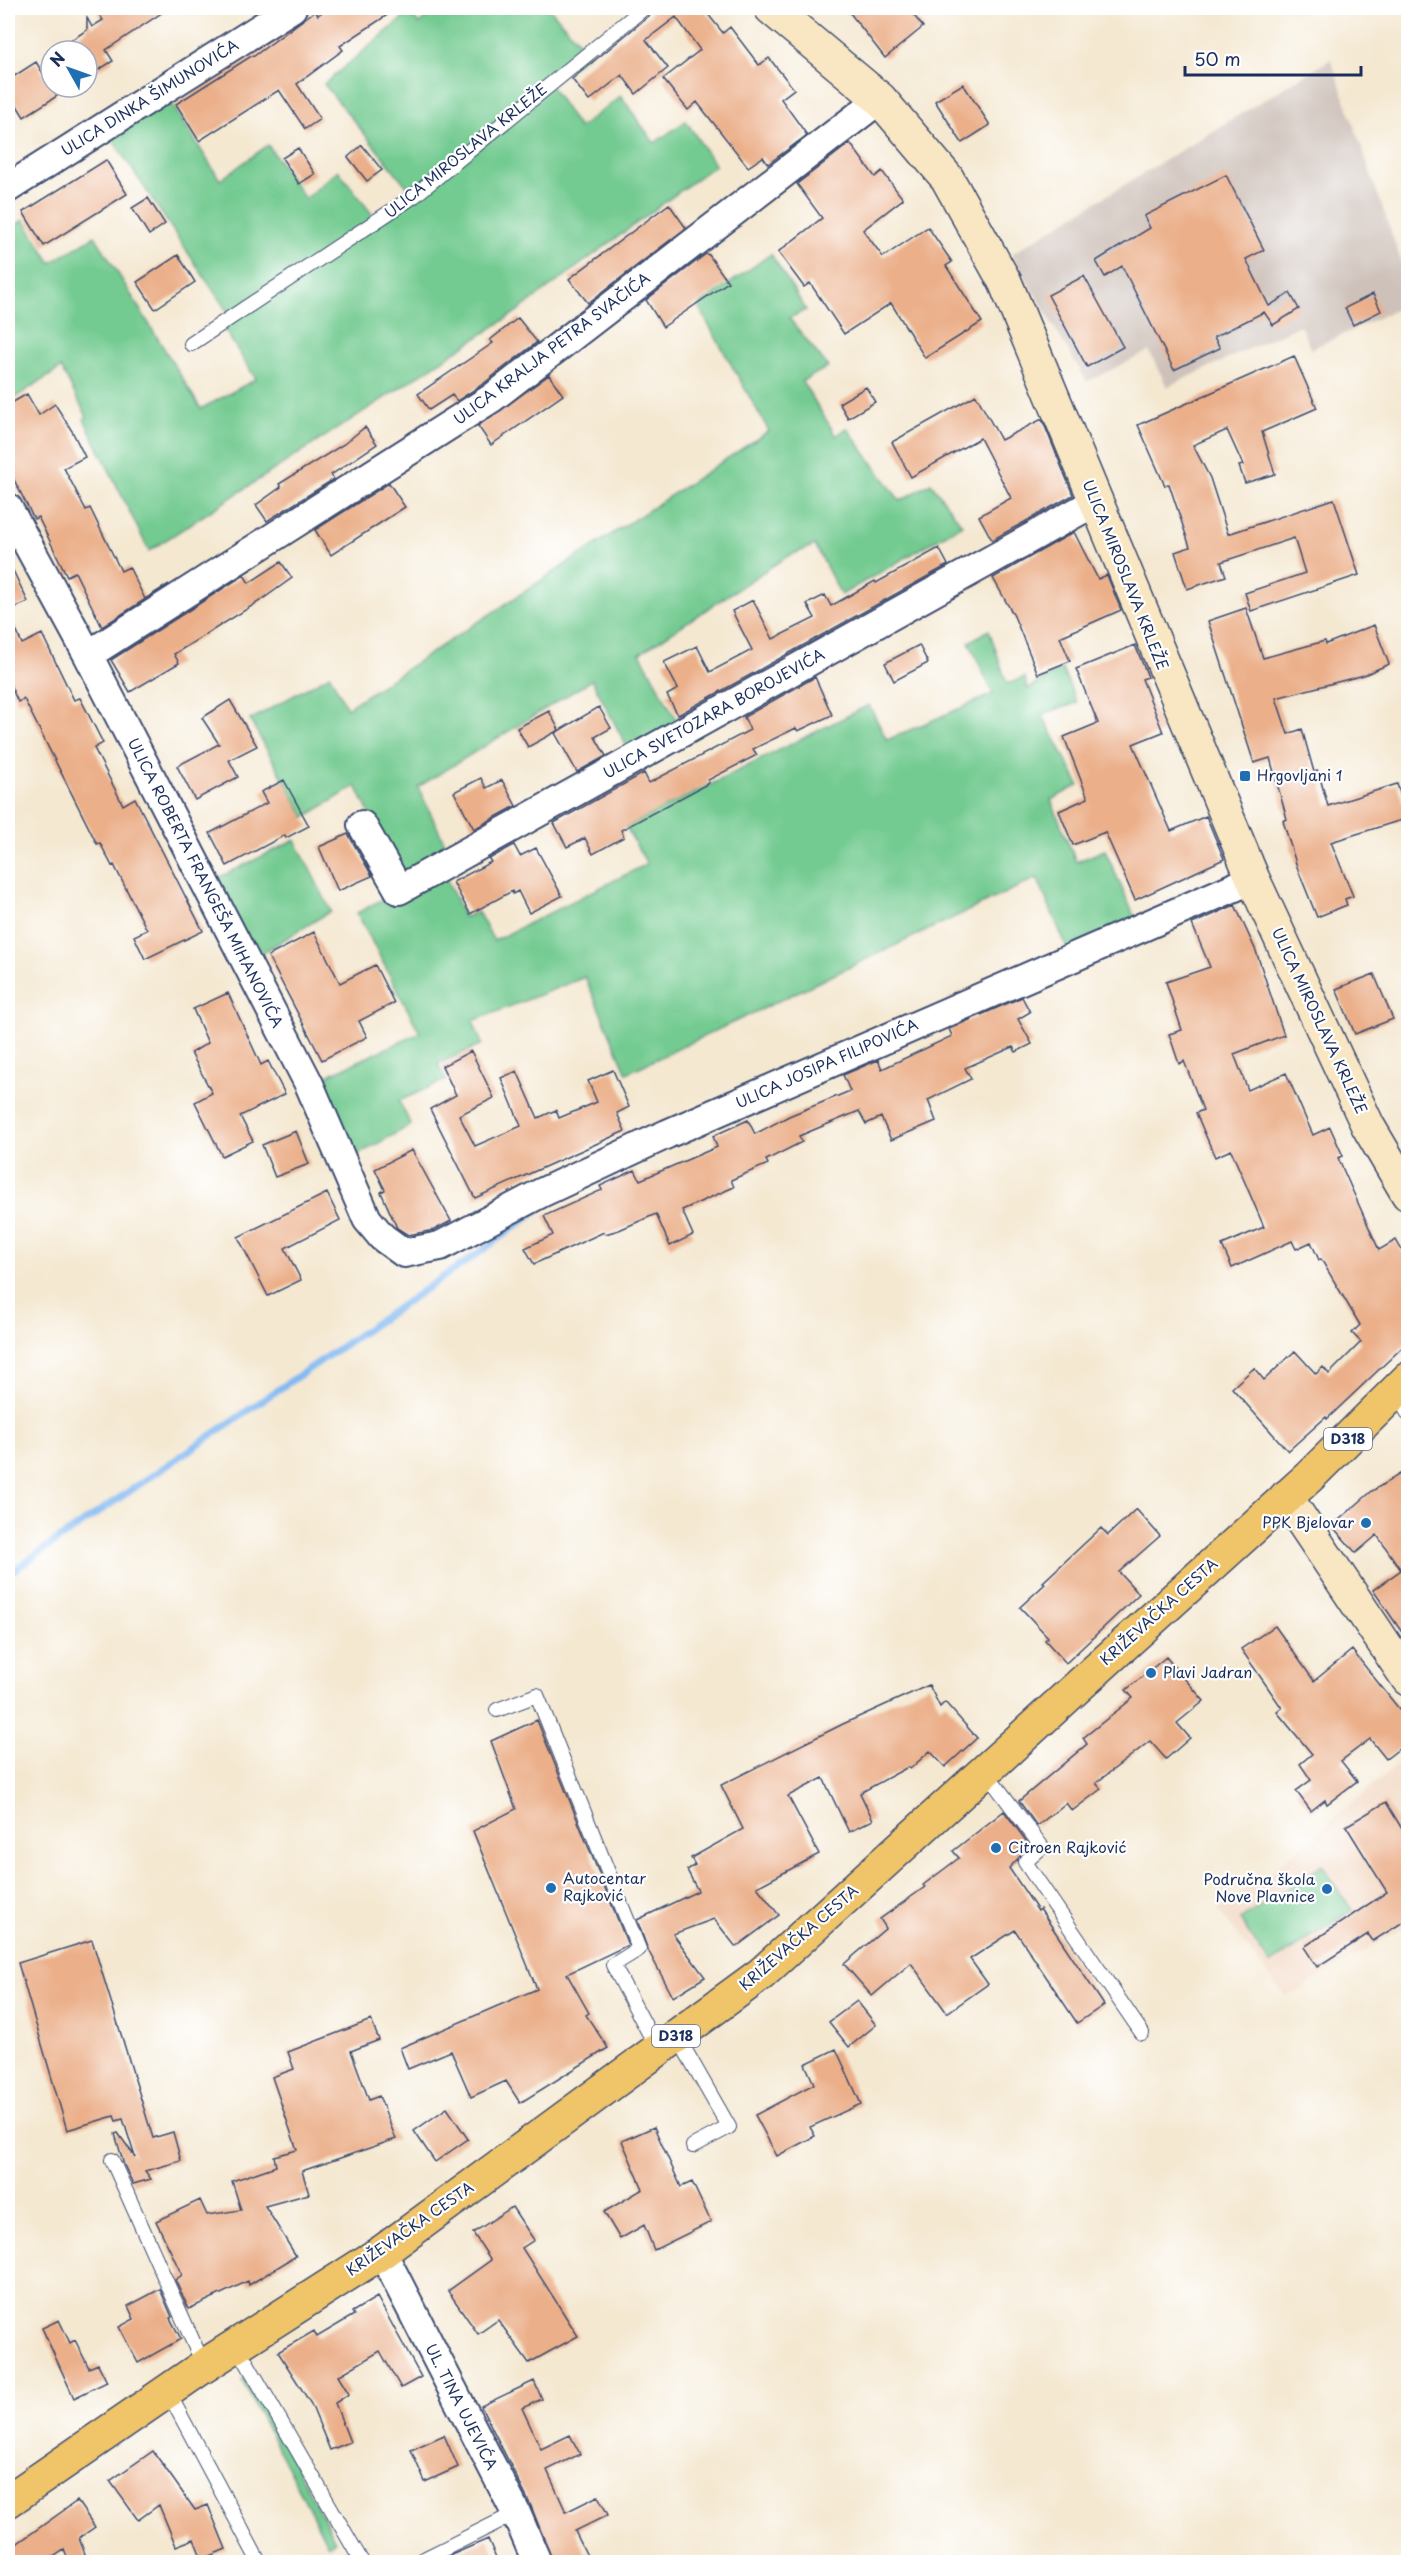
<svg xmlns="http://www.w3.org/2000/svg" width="1416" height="2570" viewBox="0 0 1416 2570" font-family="'Playpen Sans',sans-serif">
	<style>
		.built { fill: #f1d5bd }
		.industrial { fill: #cec1ba }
		.green { fill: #73cb91; stroke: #477d78; stroke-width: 1.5 }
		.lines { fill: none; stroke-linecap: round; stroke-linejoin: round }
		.stream { stroke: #82b9f2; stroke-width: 7 }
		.building { fill: #ebaf89 }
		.lane-casing { stroke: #3c4b6f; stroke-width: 16 }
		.street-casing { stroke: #3c4b6f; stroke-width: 32 }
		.secondary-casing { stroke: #3c4b6f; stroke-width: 36 }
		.primary-casing { stroke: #3c4b6f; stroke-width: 36 }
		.lane { stroke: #fff; stroke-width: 14 }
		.street { stroke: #fff; stroke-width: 28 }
		.secondary { stroke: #f9e7c3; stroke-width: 33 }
		.primary { stroke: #f0c469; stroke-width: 33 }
		.poi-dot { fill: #1f6fb2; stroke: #fff; stroke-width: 2 }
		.labels { text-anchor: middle; stroke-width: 4.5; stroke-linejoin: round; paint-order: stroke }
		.shield { fill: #fff; stroke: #5f6d8e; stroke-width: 1.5 }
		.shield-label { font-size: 14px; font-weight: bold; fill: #1b2f5e }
		.street-label { font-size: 15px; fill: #1b2f5e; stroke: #fff }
		.poi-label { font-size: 15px; fill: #1b2f5e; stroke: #fff; text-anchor: start }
	</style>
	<rect width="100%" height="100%" fill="#fff"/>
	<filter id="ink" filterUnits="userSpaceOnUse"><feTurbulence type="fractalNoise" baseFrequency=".0167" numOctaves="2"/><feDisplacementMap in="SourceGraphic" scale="12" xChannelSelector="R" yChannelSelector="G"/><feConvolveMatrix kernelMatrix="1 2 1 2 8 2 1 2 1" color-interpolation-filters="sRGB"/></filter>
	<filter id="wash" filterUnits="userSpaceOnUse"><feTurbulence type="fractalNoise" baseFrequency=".008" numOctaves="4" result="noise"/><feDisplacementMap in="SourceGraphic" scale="24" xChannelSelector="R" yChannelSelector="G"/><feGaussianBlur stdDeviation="1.35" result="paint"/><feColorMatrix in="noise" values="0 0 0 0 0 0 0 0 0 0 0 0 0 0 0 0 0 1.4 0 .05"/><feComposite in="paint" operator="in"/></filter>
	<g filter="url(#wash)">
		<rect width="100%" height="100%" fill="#f4e8d1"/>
		<path class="built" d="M1408,1755v170l-107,64 -16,7 -67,-86 57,-41z"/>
		<path class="industrial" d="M1331,59l77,222v23l-97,45 -11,-24 -133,62 -18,-36 -62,31 -76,-128z"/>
		<path class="green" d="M438,8h111l40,45 -39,32 29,43 42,-32 33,47 32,-22 29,44 -200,148 -366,238 -65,-132 3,-2 -26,-49 -53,34v-135l8,-5 -8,-15v-18l16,-9 27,43 44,-27 106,173 55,-30 -35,-55 10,-7 -127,-190 59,-37 57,90 48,-35 37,54 33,-29 40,52 36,-27 -90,-111 85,-71 10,11z
			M771,254l35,56 -17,8 39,49 -26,14 34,55 11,-8 53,73 31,-18 31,42 -121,70 -26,-50 -29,12 -146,96 37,68 -48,30 -37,-71 -174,107 32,67 -50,23 -44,-91 -51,31 -55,-97 80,-45 17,33 422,-277 -71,-125z
			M989,630l18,54 18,-7 2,12 35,-20 15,34 -35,11 37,71 -28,15 25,62 29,-12 35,79 -69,28 -34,-79 -410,195 -42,-96 -112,44 9,23 -44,20 8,16 -47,21 12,24 -68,38 -34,-79 111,-51 -63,-120 84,-46 23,50 14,-5 16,29 153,-77 -21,-37 243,-122 18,35 106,-46 -24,-52z
			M295,840l36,71 -85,52 -40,-79z
			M1322,1865l30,45 -82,54 -30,-44z
			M248,2376l87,165 -7,4 -86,-165z"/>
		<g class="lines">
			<path class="stream" d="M8,1574l469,-320 63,-46"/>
		</g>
		<g id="blocks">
			<path class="building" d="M95,8h74l-63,42 7,11 -26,16v-26h-33l33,-21v-12l5,9 11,-7z
				M328,8h70l-58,38 3,4 -46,34 23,35 -15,10 -26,-39 -80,51 -23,-37 77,-49 1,1 61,-45 3,4z
				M653,8h50l20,25 7,-6 29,38 10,-7 25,31 -13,10 26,36 -39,29 -5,-7 -15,10 -51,-65 -9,8 -25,-31 37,-29 -24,-33 -30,23 22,28 -32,26 -14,-19 -33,26 -17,-22 78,-64z
				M846,8h62l15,19 -38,31z
				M36,62l21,34 -33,21 -16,-26v-11z
				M963,84l27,41 -28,18 -27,-42z
				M850,143l25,34 7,-6 21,28 -40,31 20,27 45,-30 24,35 -6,4 36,56 -57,36 -34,-55 -47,31 -34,-51 -6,4 -26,-35 44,-34 -25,-34z
				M362,145l20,25 -15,11 -19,-24z
				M298,148l17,26 -16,10 -17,-26z
				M106,160l21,34 -83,52 -21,-34z
				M1226,175l38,75 -18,9 23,47 21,-13 9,16 -26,16 -9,-13 -50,25 6,11 -46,22 -52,-104 -17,11 -9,-16 54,-33 -6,-12z
				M148,198l17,26 -16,11 -17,-27z
				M669,204l17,24 -98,75 -19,-24z
				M706,254l3,1 19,27 -65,45 -17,-27z
				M178,255l17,27 -40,27 -18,-27z
				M1084,276l39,71 -36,20 -39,-72z
				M1373,294l8,17 -28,14 -8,-17z
				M518,318l19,24 -54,42 -26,17 -5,-6 -23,15 -11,-16 75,-51 -3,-3z
				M1294,356l23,52 -55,24 13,42 -30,9 -6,-17 4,-1 -16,-35 -34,15 17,33 18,56 106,-35 25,76 -108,36 -6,-18 60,-20 -11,-35 -73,24 5,14 -39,13 -12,-37 15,-5 -21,-63 -4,2 -27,-61z
				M549,375l14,20 -72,50 -13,-19z
				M866,387l9,15 -27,16 -9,-15z
				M27,394l12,21 16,-11 17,27 13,26 -21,11 22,42 4,-2 31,63 8,-4 16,32 24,-15 -67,43 -27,-55 -8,4 -29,-59 -4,2 -26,-51v-63z
				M976,395l25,45 41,-21 31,76 -81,45 -13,-24 32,-18 -31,-60 -69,39 -19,-35z
				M365,427l12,17 -46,31 3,4 -67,42 -11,-16 25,-18 -2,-3 65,-40z
				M389,483l16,24 -74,48 -16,-25z
				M1074,532l24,47 9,-4 14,35 -61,27 10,24 -32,13 -24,-58 -21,-38z
				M939,548l9,17 -270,150 -11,-20 11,-6 -14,-27 33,-16 13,26 42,-22 -20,-39 21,-11 20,39 42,-21 -8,-14 18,-9 6,11 44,-25 1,2z
				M8,560l20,42 -20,9 14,33 20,-10 32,66 6,-2 23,45 -9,5 29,57 12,-7 68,133 -58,28 -11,-23 13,-6 -33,-65 -2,1 -12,-23 -3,1 -73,-145 -6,3 -10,-22z
				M281,562l11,16 -32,23 -86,53 5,9 -49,29 -19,-32 133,-85 5,8z
				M1246,608l17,50 62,-17 1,3 48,-19 15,39 -25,11 -88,23 12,36 14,-5 12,43 4,-1 10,35 69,-22 11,34 -77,24 22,54 -8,3 2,6 -30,12 -19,-47 -15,-49 4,-2 -17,-61 -16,5 -46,-142z
				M919,645l9,18 -34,18 -9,-18z
				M1135,645l13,32 -6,2 21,53 -30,12 38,87 35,-15 18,43 -89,41 -30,-68 -32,13 -14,-34 29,-13 -24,-61 34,-14 -22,-54z
				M815,677l17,38 -34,16 -2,-3 -43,21 4,6 -49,25 1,3 -88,47 3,7 -31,17 -8,-16 -18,9 -13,-24 90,-50 5,10 101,-53 -6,-13z
				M230,700l27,46 -28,14 9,17 -43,23 -18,-34 42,-22 -17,-26z
				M599,707l12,21 -16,9 11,19 -29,16 -22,-39z
				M549,711l10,19 -31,17 -11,-19z
				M481,778l5,10 16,-8 14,26 -42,23 -20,-37z
				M284,780l25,46 -23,12 -1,-3 -58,31 -17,-33 57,-30 -6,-11z
				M348,834l24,42 -34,15 -19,-44z
				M514,845l6,11 16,-8 26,48 -33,17 -11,-22 -5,3 -1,-3 -42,23 -17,-32 38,-20 -2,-3z
				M1235,905l21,46 28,84 -50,19 14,36 38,-17 27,62 17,-8 13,29 -5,2 41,92 17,-10 12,21v81l-81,77 -1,-2 -38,34 -56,-63 22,-20 10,12 31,-29 21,23 7,-7 6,7 32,-32 -9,-9 8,-8 -39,-66 -2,1 -8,-18 -15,7 -4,-8 -60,27 -10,-23 42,-18 -33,-77 -16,7 -19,-44 7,-3 -19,-49 -5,3 -10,-30 13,-4 -16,-48 44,-15 -18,-43z
				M314,932l26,51 35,-18 19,38 -35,18 8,16 -45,23 -54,-104z
				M1374,974l19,45 -38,15 -19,-45z
				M228,993l33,72 7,-4 17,33 -45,22 13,25 -31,15 -27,-54 17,-9 -21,-40 17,-10 -15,-34z
				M1022,997l8,15 -12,7 14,25 -16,8 -3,-5 -48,21 6,11 -43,21 8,21 -45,19 -10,-23 -15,7 -7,-13 -60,25 3,6 -36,18 2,4 -37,16 3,7 -52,23 11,25 -23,11 -14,-32 -37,16 -14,4 -1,-2 -70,32 -9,-16 28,-13 -9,-19 58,-26 -2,-4 35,-16 5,10 77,-33 -4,-11 35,-16 7,14 34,-18 61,-25 -7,-16 35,-15 4,9 70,-33 -3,-7z
				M471,1051l23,47 -35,17 16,31 46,-20 -20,-48 16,-7 21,47 18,-8 3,8 38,-16 -9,-21 25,-11 16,37 -12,6 8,18 -150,67 -45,-89 26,-14 -14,-29z
				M296,1131l13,33 -34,13 -13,-32z
				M412,1150l39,71 -17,9 -26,5 -11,-7 -16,-36 4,-2 -10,-21z
				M327,1193l13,27 -55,28 16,32 -33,16 -30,-59z
				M1408,1469v172l-35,-51 28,-20 -24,-35 -21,18 -24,-27 40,-35z
				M1136,1509l24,27 -41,36 20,22 -73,69 -21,-23 3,-3 -28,-30 25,-23 -2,-2 58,-54 7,7z
				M1275,1626l39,55 38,-31 56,70v22l-22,17 -16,-20 -29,22 16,20 -30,23 -2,-4 -14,11 -15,-20 15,-11 -11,-16 12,-10 -35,-42 5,-4 -41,-59z
				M1166,1657l38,44 -27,22 13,15 -24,21 -16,-18 -54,42 5,6 -29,22 -6,-8 -29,23 -18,-25 68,-57 -4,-6 50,-40 -7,-8z
				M929,1685l11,22 5,-5 32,36 -32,29 -15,-16 -20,18 -2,-2 -48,26 13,27 -24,12 -26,-54 -35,18 31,58 -62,33 22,28 -43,32 -22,-28 -41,15 32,43 -32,20 -25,-47 -11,-30 61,-29 -11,-21 8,-5 -4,-7 52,-29 -22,-44 122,-61z
				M537,1720l91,225 -61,29 22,39 -3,2 22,33 -88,55 -14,-22 -35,16 -20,-46 -43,18 -8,-21 137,-59 -64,-158 43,-22 -25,-68z
				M1386,1802l22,37v80l-35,22 -5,-7 -51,33 -13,-20 83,-55 -41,-66z
				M1004,1811l26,35 -21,22 29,43 2,-2 64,96 -27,18 -62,-93 -45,29 18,25 -41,29 -36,-50 -39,33 -28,-32 42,-36 -6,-9 45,-32 -2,-2 36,-27 -6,-7z
				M92,1940l61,198 20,-6 8,29 -36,10 6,8 -18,5 -9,-19 -9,-31 3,-1 17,24 -12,-38 -7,2 -2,-5 -47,14 -49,-167z
				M857,2001l19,24 -27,22 -20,-25z
				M371,2020l8,20 -28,11 18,49 10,-4 17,43 -94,32 7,23 -44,12 31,50 -47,29 -1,-4 -59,28 -14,-29 7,-5 -26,-54 44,-21 7,15 34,-5 -9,-29 44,-15 -2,-10 23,-6 -25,-73 22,-8 -6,-17z
				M836,2049l25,55 -51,23 5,9 -38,20 -22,-41 59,-31 -9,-20z
				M447,2108l21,31 -33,23 -21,-31z
				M654,2127l27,60 11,-5 19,40 -57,28 -10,-25 -24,14 -16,-27 39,-23 -21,-48z
				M512,2207l22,33 -12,8 56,88 -49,27 -31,-43 -20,14 -30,-43 43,-31 -18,-27z
				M160,2289l12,28 -2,1 11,21 -43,24 -19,-36 15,-8 -6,-13z
				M377,2297l44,80 -20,11 -21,-37 -42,25 11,18 -14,9 15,39 -20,8 -19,-46 -33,-52 36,-21 3,6 37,-22 -2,-3z
				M59,2320l11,23 5,-3 14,28 9,-4 9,18 -33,16 -32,-70z
				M534,2381l8,18 -20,9 19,41 29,-14 10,19 -33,16 19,42 32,-16 10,19 -33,16 15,31h-37l-22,-56 -50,-100z
				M444,2435l14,32 -33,15 -14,-32z
				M153,2451l42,59 13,-5 18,44 -24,10 -8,-20 -18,7 -17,-41 -21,15 -28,-39z
				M77,2501l18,26 -16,11 9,24h-19l-5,-12 -18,12h-38v-12z
				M488,2539l10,23h-61l12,-6z"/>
		</g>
	</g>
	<g filter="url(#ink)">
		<use href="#blocks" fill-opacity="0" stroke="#3c4b6f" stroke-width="1.5"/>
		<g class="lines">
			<g class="lane-casing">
				<path id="lane" d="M191,344l223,-148 230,-188
					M1395,1392l13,21
					M497,1710l40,-15 102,254 -26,16 45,85
					M985,1771l57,76 -17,15 117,171
					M677,2036l52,91 -36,19
					M112,2160l92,206
					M236,2344l126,218
					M167,2390l92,172
					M418,2562l98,-49"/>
			</g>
			<g class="street-casing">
				<path id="street" d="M8,188l284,-180
					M8,508l80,147 221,429 58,135 15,18 22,16 36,-7 101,-53 126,-59 586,-255
					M88,655l404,-257 388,-299
					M362,825l37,65 696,-388
					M382,2252l134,261 21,49"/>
			</g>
			<g class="secondary-casing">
				<path id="secondary" d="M771,8l109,91 67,79 58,104 248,597 115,247 40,68
					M1286,1497l122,182"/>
			</g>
			<g class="primary-casing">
				<path id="primary" d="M8,2501l196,-135 178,-114 379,-278 549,-498 98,-97"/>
			</g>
			<use href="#lane" class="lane"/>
			<use href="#street" class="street"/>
			<use href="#secondary" class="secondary"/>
			<use href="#primary" class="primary"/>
		</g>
	</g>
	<g class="poi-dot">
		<rect x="1239" y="770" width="12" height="12" rx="3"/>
		<circle cx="1366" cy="1523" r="6"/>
		<circle cx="1151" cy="1673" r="6"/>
		<circle cx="996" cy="1848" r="6"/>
		<circle cx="551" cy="1888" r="6"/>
		<circle cx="1327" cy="1889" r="6"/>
	</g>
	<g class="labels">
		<g class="shield">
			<rect x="1324" y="1428" width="48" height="22" rx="4.5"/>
			<rect x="652" y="2025" width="48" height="22" rx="4.5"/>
		</g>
		<g class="shield-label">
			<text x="1348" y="1444">D318</text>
			<text x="676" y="2041">D318</text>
		</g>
		<g class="street-label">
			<text transform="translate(150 98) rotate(-32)" y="5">ULICA DINKA ŠIMUNOVIĆA</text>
			<text transform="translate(466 151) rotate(-39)" y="5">ULICA MIROSLAVA KRLEŽE</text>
			<text transform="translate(552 349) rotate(-37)" y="5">ULICA KRALJA PETRA SVAČIĆA</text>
			<text transform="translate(1125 575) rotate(68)" y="5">ULICA MIROSLAVA KRLEŽE</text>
			<text transform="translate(714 714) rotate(-29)" y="5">ULICA SVETOZARA BOROJEVIĆA</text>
			<text transform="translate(205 883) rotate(63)" y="5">ULICA ROBERTA FRANGEŠA MIHANOVIĆA</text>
			<text transform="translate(1319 1021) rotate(65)" y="5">ULICA MIROSLAVA KRLEŽE</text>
			<text transform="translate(827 1064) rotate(-24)" y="5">ULICA JOSIPA FILIPOVIĆA</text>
			<text transform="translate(1159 1612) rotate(-42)" y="5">KRIŽEVAČKA CESTA</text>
			<text transform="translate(799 1938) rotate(-41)" y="5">KRIŽEVAČKA CESTA</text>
			<text transform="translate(410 2229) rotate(-35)" y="5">KRIŽEVAČKA CESTA</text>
			<text transform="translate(461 2407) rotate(63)" y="5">UL. TINA UJEVIĆA</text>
		</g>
		<g class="poi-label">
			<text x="1257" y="781">Hrgovljani 1</text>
			<text x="1354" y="1528" text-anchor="end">PPK Bjelovar</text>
			<text x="1163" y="1678">Plavi Jadran</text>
			<text x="1008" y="1853">Citroen Rajković</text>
			<text x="563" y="1884">Autocentar<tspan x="563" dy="17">Rajković</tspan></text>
			<text x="1315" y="1885" text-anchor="end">Područna škola<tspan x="1315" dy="17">Nove Plavnice</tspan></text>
		</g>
	</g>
	<rect width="1416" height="2570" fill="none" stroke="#fff" stroke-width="30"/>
	<g transform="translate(69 69) rotate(310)"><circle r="28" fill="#ffffff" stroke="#a4acbf" stroke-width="1.5"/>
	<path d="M0-4.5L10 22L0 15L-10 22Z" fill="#1f6fb2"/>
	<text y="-9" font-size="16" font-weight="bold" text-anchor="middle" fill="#1b2f5e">N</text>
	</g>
	<path d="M1185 66v9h176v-9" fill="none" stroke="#1b2f5e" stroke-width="3"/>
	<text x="1194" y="66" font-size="18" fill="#1b2f5e" stroke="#ffffff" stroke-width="4.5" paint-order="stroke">50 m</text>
</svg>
